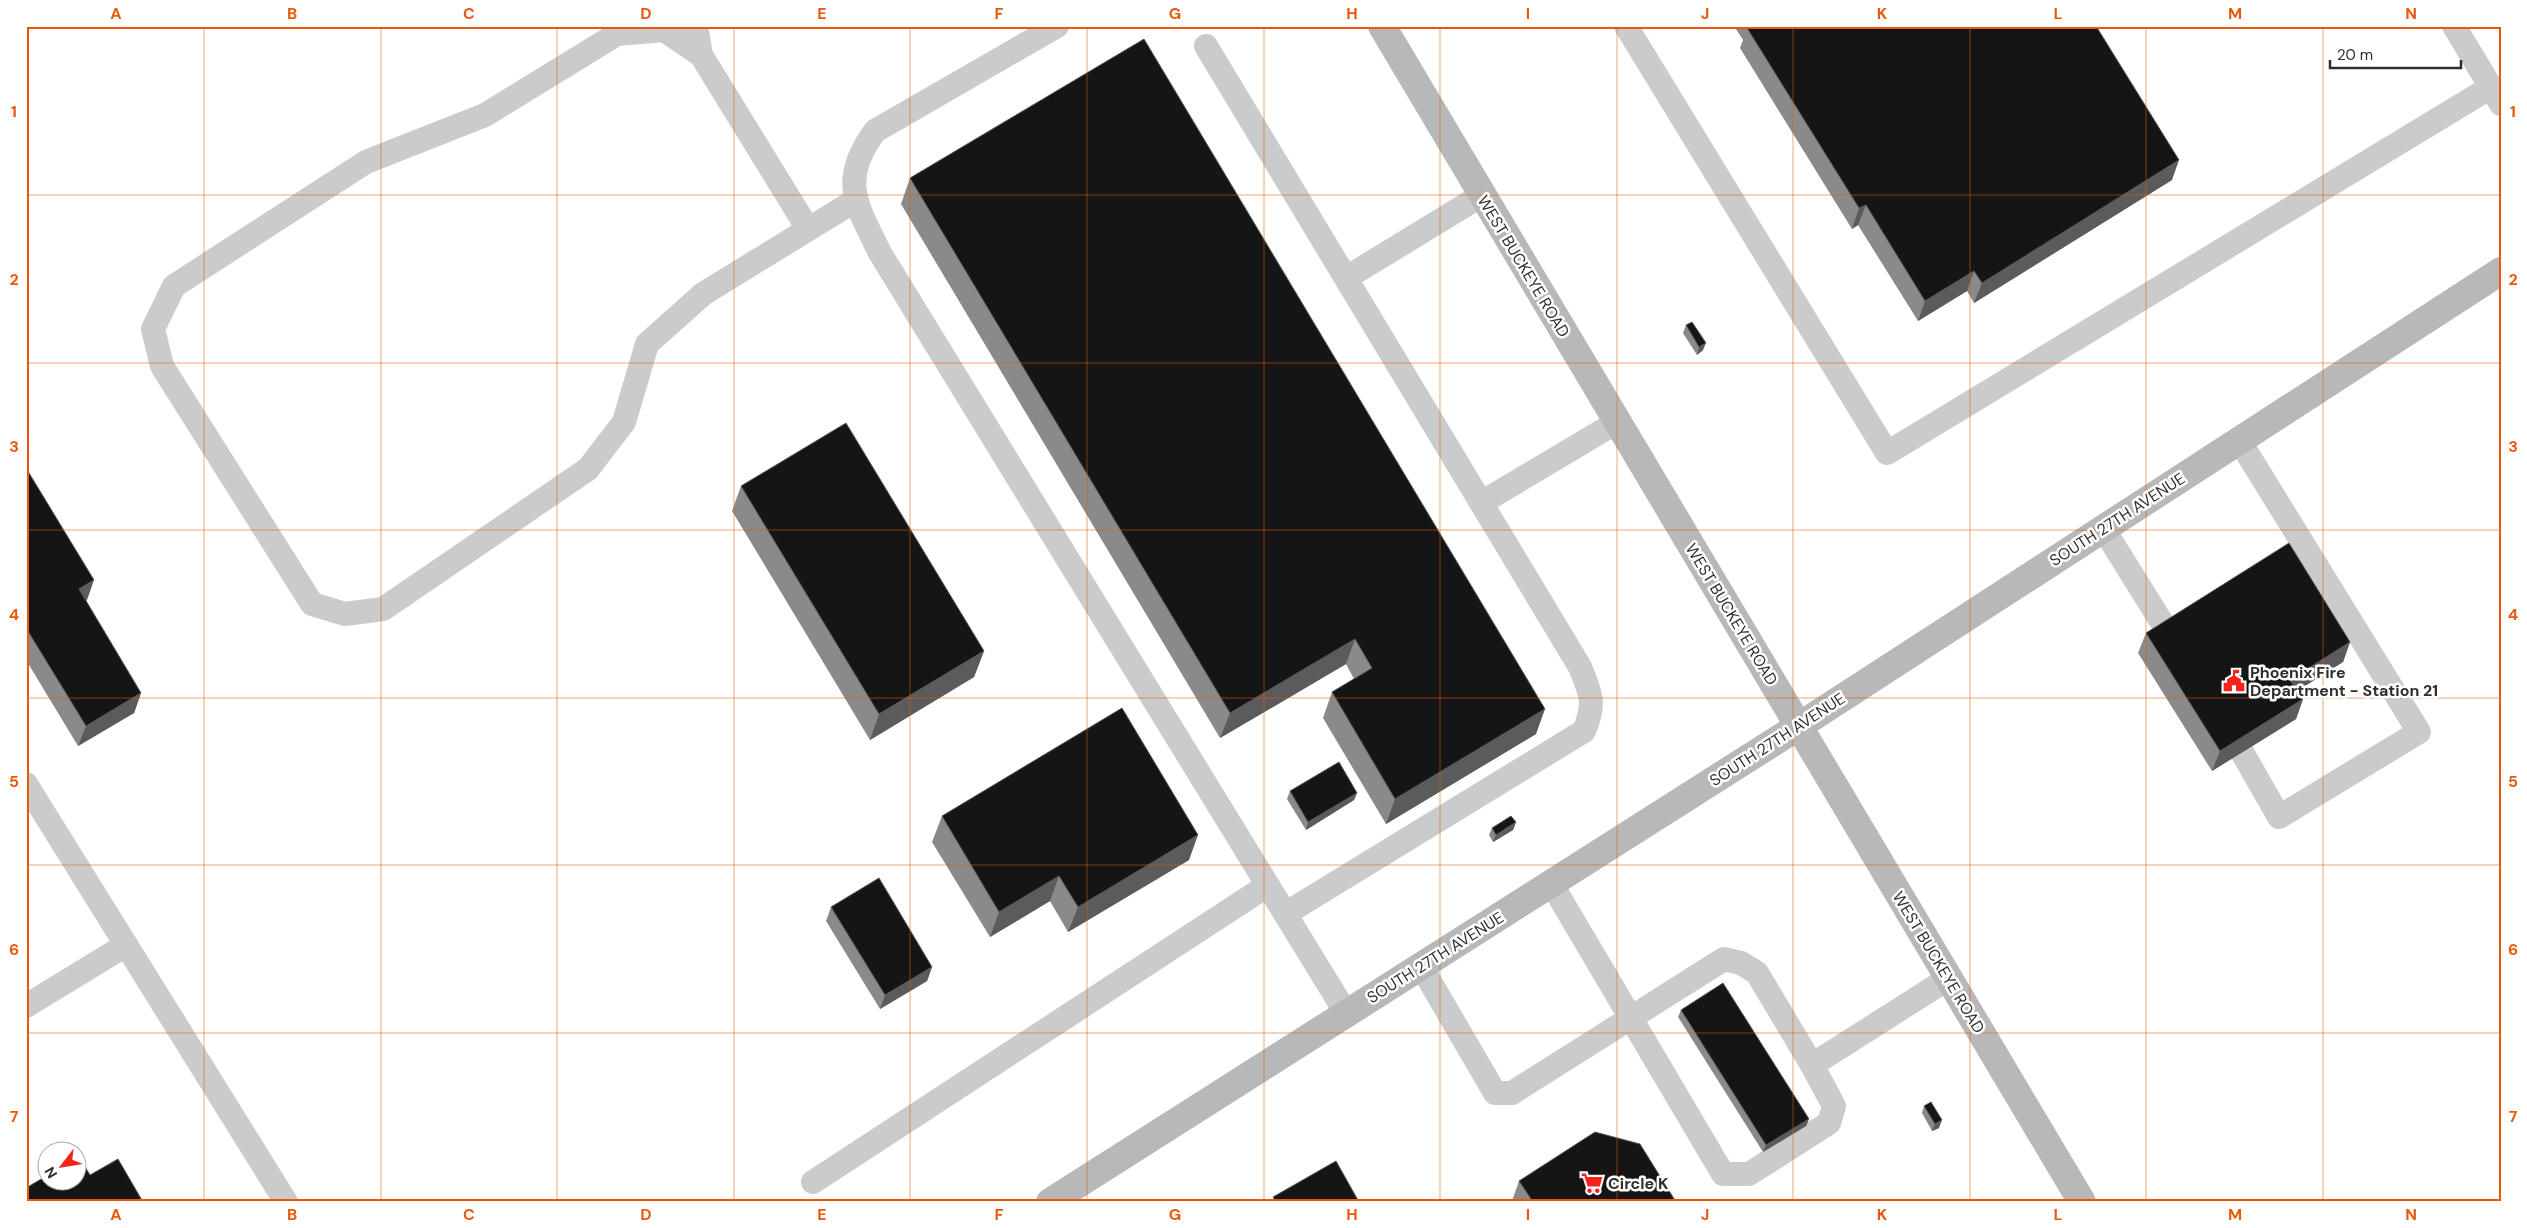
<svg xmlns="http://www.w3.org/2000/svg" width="2527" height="1228" viewBox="0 0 2527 1228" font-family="'DM Sans',sans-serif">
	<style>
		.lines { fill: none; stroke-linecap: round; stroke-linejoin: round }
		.service { stroke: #cbcbcb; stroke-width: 24 }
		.secondary { stroke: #b8b8b8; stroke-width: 28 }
		.wall { fill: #8a8a8a }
		.shaded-wall { fill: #5b5b5b }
		.building { fill: #151515; stroke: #5b5b5b }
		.grid { fill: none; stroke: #e8590c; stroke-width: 1; stroke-opacity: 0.55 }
		.labels { text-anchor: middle; stroke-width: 5; stroke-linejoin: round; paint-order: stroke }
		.street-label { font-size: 16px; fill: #2e2e2e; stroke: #fff }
		.poi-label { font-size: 16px; font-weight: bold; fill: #2e2e2e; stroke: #fff; text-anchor: start }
		.neatline { fill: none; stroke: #e8590c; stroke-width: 2 }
		.grid-label { font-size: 16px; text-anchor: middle; font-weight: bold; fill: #e8590c }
	</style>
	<rect width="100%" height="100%" fill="#fff"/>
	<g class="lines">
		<path class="service" d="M696,26l5,29
			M1057,26l-182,105c-36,49 -19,73 5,122l466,760
			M1626,26l261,427 604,-366
			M2454,26l47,78
			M1206,46l374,621c11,27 16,36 4,64l-299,183
			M808,229l-107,-174 -37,-25 -47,4 -132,81 -119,47 -192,124 -21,43 9,37 150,238 33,10 38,-5 205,-140 36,-47 23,-78 56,-50 153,-94
			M1346,278l136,-83
			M2239,440l180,292 -140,85 -37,-65
			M1481,503l136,-81
			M2103,528l66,106
			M26,784l260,418
			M1551,883l172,291h26l80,-51 5,-17 -22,-41 137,-87
			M1421,966l74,127h17l212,-134 17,4 16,10 55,92
			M26,1006l100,-61
			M813,1182l455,-297"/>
		<path class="secondary" d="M1382,26l700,1176
			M1050,1202l749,-476 702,-455"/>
	</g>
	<path class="wall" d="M1734,26h362l76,154 -198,123 -7,-12 -49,30 -60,-96 -6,4 -112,-181 3,-8z
		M910,178l626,556 -150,90 -63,-106 9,-26 22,-13 -8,-15 -126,74 -319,-534z
		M1686,325l17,25 -6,5 -14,-22z
		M26,468l61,132 -1,1 55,92 -7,20 -56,33 -52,-86z
		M741,486l243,165 -10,26 -104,63 -138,-229z
		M2146,633l204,9 -7,20 -46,29 6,8 -7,20 -84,52 -74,-118z
		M1290,791l67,2 -3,7 -48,30 -19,-31z
		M942,816l247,44 -121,72 -18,-31 -60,36 -58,-95z
		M1516,822l-3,8 -20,12 -4,-7 3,-7z
		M831,907l101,60 -5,14 -47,28 -54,-88z
		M1681,1010l128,109 -3,7 -43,26 -85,-135z
		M1924,1106l15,22 -7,3 -10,-18z
		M1519,1181l157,21h-164v-1z"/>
	<path class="shaded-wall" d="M2179,160l-7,20 -198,123 8,-20z
		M1866,205l-8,20 -6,4 7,-21z
		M1974,271l-7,20 -49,30 7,-20z
		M1706,343l-3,7 -6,5 2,-8z
		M94,580l-7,20 -15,9 7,-20z
		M1355,639l-9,25 -126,74 10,-25z
		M2350,642l-7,20 -60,38 7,-20z
		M984,651l-10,26 -104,63 9,-26z
		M141,693l-7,20 -56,33 8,-20z
		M2303,699l-7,20 -84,52 8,-20z
		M1545,709l-9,25 -150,90 9,-25z
		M1357,793l-3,7 -48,30 2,-8z
		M1516,822l-3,8 -20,12 3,-7z
		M1198,835l-9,25 -121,72 10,-25z
		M1059,876l-9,25 -60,36 9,-25z
		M932,967l-5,14 -47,28 5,-14z
		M1809,1119l-3,7 -43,26 3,-7z
		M1942,1120l-3,8 -7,3 3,-7z"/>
	<path class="building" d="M1750,26h346l83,134 -197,123 -8,-12 -49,30 -59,-96 -7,3 -112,-180z
		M1144,39l401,670 -150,90 -63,-107 40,-24 -17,-29 -125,74 -320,-535z
		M1692,322l14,21 -7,4 -13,-22z
		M846,423l138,228 -105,63 -138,-228z
		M26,468l68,112 -15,9 62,104 -55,33 -60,-98z
		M2289,543l61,99 -60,38 13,19 -83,52 -74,-118z
		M1122,708l76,127 -120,72 -19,-31 -60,36 -57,-96z
		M1339,762l18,31 -49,29 -18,-31z
		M1511,816l5,6 -20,13 -4,-7z
		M879,878l53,89 -47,28 -54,-88z
		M1723,983l86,136 -43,26 -85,-135z
		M1931,1102l11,18 -7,4 -11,-18z
		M1595,1132l45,12 36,58h-143l-14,-21z
		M78,1157h1l11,18 28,-16 25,43h-117v-14l22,-13v5h30z
		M1336,1161l23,41h-83l-3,-5z"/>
	<path class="grid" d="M204,26v1176M381,26v1176M557,26v1176M734,26v1176M910,26v1176M1087,26v1176M1264,26v1176M1440,26v1176M1617,26v1176M1793,26v1176M1970,26v1176M2146,26v1176M2323,26v1176M26,195h2475M26,363h2475M26,530h2475M26,698h2475M26,865h2475M26,1033h2475"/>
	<defs>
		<g id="civic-bare" transform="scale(1.725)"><path d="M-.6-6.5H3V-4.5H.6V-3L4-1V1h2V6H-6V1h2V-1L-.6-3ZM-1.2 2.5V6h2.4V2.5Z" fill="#f7211e" stroke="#fff" stroke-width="2.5" paint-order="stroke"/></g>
		<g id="supermarket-bare" transform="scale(1.725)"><path d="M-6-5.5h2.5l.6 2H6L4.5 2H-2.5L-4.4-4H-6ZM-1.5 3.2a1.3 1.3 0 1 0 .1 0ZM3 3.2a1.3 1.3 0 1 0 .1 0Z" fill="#f7211e" stroke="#fff" stroke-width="2.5" paint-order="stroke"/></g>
	</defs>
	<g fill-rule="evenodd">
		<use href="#civic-bare" x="2234" y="681"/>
		<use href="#supermarket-bare" x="1592" y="1183"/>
	</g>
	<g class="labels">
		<g class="street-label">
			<text transform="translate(1524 266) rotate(59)" y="6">WEST BUCKEYE ROAD</text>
			<text transform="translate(2117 519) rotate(-33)" y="6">SOUTH 27TH AVENUE</text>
			<text transform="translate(1732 614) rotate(59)" y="6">WEST BUCKEYE ROAD</text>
			<text transform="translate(1777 739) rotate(-33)" y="6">SOUTH 27TH AVENUE</text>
			<text transform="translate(1435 957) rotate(-32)" y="6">SOUTH 27TH AVENUE</text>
			<text transform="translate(1939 962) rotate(59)" y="6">WEST BUCKEYE ROAD</text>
		</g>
		<g class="poi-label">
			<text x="2250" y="678">Phoenix Fire<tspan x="2250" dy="18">Department - Station 21</tspan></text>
			<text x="1608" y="1189">Circle K</text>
		</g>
	</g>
	<rect width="2527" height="1228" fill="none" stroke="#ffffff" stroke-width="55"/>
	<g transform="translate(62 1166) rotate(239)"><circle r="24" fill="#ffffff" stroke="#ababab"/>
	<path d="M0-4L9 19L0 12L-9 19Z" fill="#f7211e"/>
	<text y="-8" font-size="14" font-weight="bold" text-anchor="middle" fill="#2e2e2e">N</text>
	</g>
	<path d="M2330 60v8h131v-8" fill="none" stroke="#2e2e2e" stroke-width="2.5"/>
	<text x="2337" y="60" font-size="15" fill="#2e2e2e" stroke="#ffffff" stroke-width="4" paint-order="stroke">20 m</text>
	<rect x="28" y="28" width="2472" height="1172" class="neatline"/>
	<g class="grid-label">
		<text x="116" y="19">A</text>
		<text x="292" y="19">B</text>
		<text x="469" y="19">C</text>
		<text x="646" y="19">D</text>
		<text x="822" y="19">E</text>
		<text x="999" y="19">F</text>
		<text x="1175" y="19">G</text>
		<text x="1352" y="19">H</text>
		<text x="1528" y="19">I</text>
		<text x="1705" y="19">J</text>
		<text x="1882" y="19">K</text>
		<text x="2058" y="19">L</text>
		<text x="2235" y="19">M</text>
		<text x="2411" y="19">N</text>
		<text x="14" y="117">1</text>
		<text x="2513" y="117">1</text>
		<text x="14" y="285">2</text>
		<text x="2513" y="285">2</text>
		<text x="14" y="452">3</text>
		<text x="2513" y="452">3</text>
		<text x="14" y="620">4</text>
		<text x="2513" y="620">4</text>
		<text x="14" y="787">5</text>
		<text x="2513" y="787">5</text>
		<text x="14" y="955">6</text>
		<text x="2513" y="955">6</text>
		<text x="14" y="1122">7</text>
		<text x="2513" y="1122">7</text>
		<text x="116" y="1220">A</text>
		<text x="292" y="1220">B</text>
		<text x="469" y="1220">C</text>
		<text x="646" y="1220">D</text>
		<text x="822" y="1220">E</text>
		<text x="999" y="1220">F</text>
		<text x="1175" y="1220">G</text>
		<text x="1352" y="1220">H</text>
		<text x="1528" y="1220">I</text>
		<text x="1705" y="1220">J</text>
		<text x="1882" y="1220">K</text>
		<text x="2058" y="1220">L</text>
		<text x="2235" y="1220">M</text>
		<text x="2411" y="1220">N</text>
	</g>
</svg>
